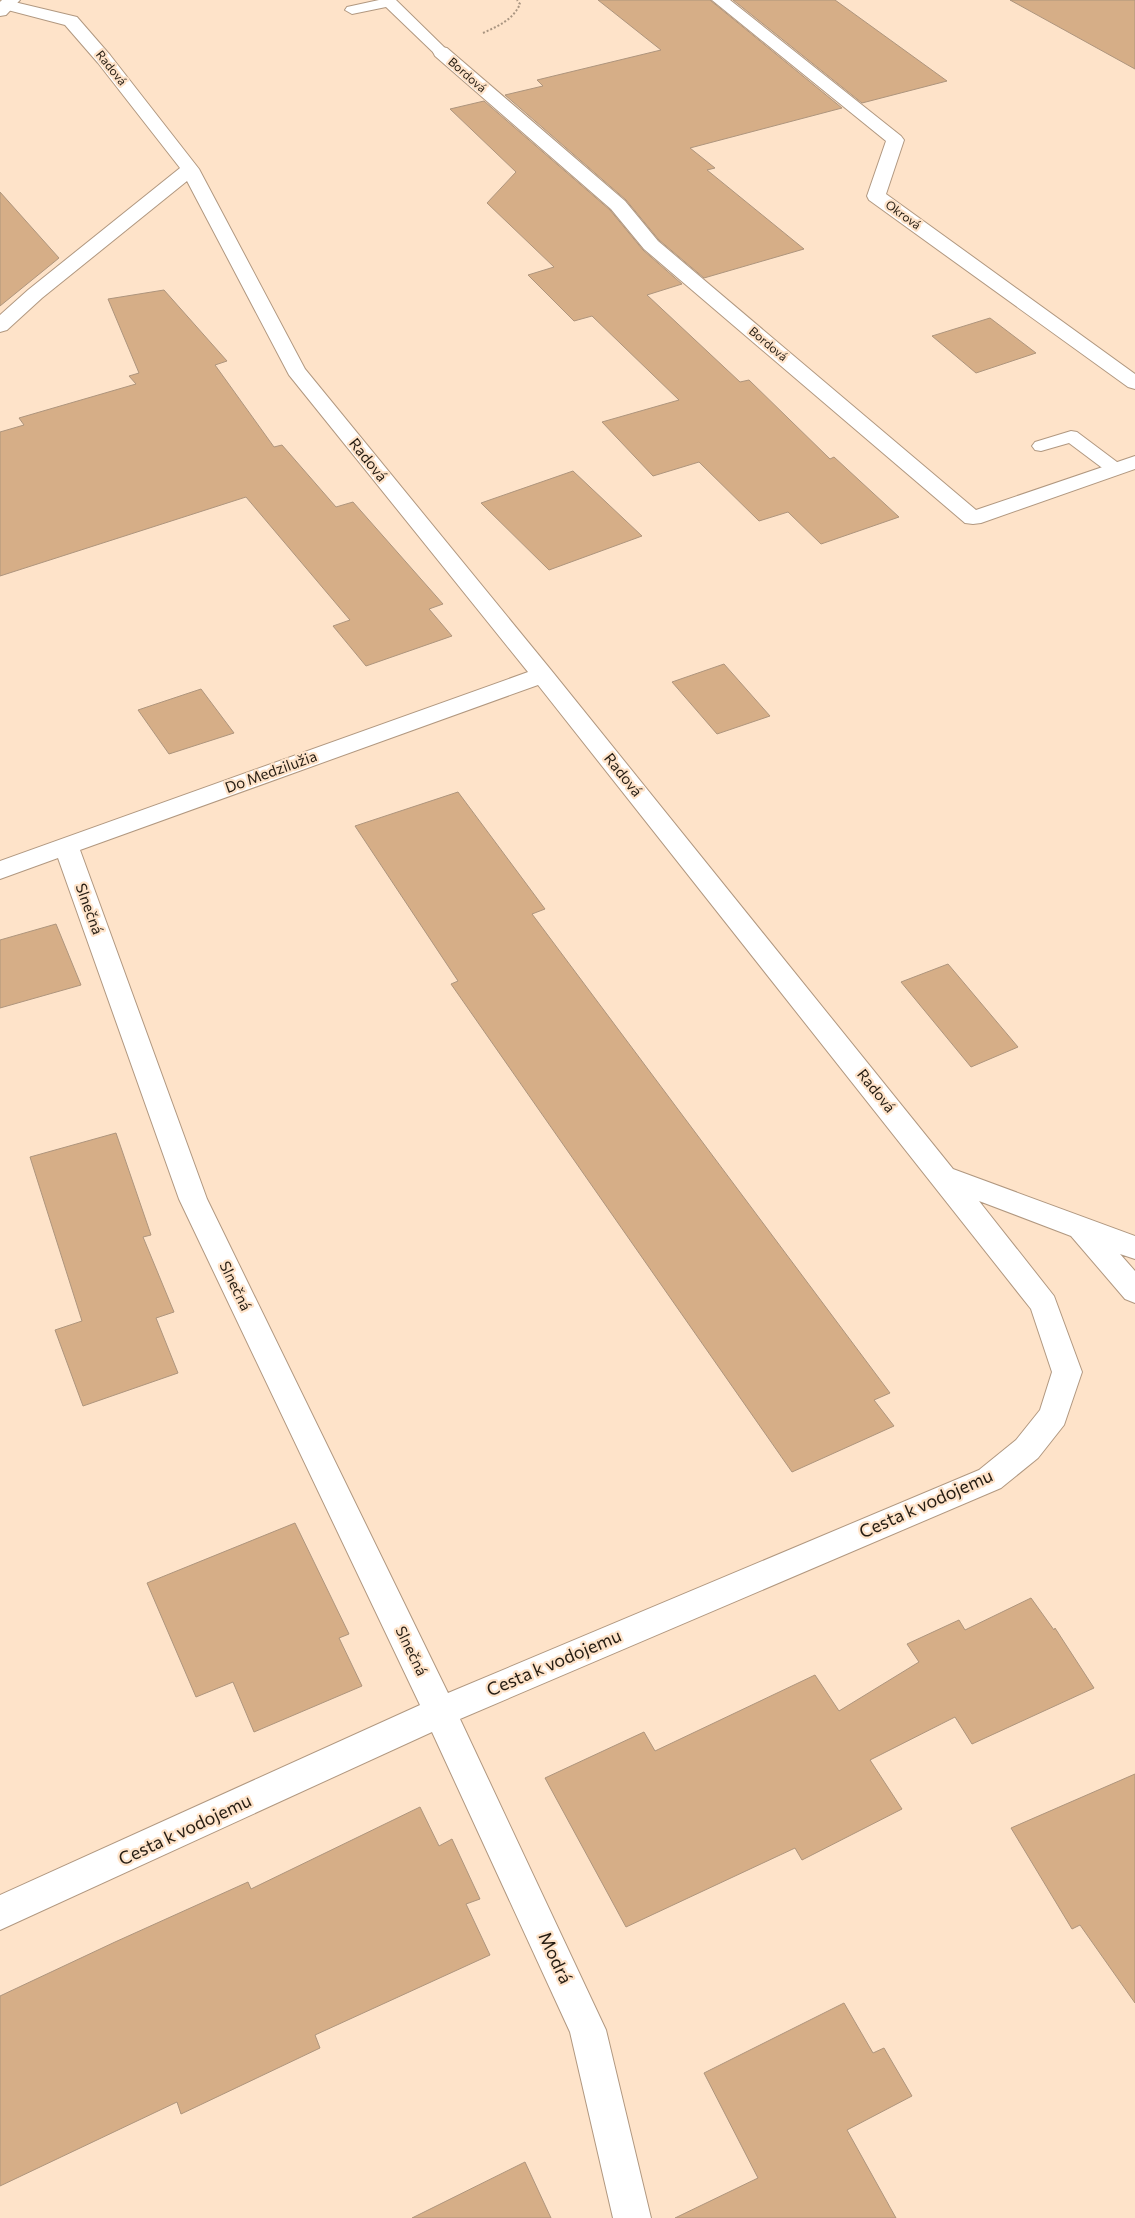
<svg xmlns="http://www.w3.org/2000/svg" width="1135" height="2218" viewBox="0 0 1135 2218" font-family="Commissioner,sans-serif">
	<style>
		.building { fill: #d6ae87; stroke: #ae957d }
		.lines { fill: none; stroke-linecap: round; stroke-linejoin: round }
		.service-casing { stroke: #b19880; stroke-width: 2 }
		.minor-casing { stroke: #b19880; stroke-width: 2 }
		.tertiary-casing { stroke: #b19880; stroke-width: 2 }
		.path { stroke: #a99581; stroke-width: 2; stroke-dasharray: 2 2; stroke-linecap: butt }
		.service { fill: #fff; fill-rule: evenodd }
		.minor { fill: #fff; fill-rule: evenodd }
		.tertiary { fill: #fff; fill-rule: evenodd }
		.labels { text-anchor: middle; stroke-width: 4.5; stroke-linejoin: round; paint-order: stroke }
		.far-street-label { font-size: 12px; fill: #251c12; stroke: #fee3c9 }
		.street-label { font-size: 15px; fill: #251c12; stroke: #fee3c9 }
		.near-street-label { font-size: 18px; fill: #251c12; stroke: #fee3c9 }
	</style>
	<rect width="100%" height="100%" fill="#fee3c9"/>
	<path class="building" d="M598,0h112l132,108 -152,40 25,20 -8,2 97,79 -100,29 -45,-38 -33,-40 -121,-105 38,-9 -6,-6 124,-30z
		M733,0h102l112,81 -85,22z
		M1010,0h125v69z
		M484,101l126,109 33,40 39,34 -35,11 93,87 9,-2 81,79 4,-2 65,60 -78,27 -33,-32 -29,9 -60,-59 -46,14 -51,-54 77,-22 -87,-84 -18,5 -46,-46 26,-8 -67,-64 29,-31 -66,-63z
		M0,192l59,66 -59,48z
		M164,290l63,71 -12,4 59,82 8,-2 54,62 17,-5 90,102 -14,5 23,27 -86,30 -33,-40 17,-6 -104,-123 -246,79v-144l24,-7 -5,-7 117,-34 -7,-8 10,-3 -31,-74z
		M990,318l46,35 -60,20 -44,-37z
		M573,471l69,65 -93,34 -68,-67z
		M724,664l46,52 -53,18 -45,-52z
		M201,689l33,44 -65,21 -31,-44z
		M458,792l87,117 -13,5 358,479 -16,7 20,26 -102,46 -341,-488 7,-3 -103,-155z
		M56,924l25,61 -81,23v-68z
		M948,964l70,83 -47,20 -70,-85z
		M116,1133l35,102 -8,2 31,75 -18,6 22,55 -95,33 -28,-76 27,-9 -52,-164z
		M295,1523l54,111 -10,4 23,48 -108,46 -21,-50 -37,15 -49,-114z
		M1031,1598l23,32 1,-2 39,60 -122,56 -17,-27 -85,43 32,49 -100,51 -7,-12 -169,79 -81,-149 99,-46 11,19 160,-76 24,36 80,-49 -12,-18 52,-24 6,10z
		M1135,1774v229l-55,-78 -8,4 -61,-101z
		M420,1807l19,39 13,-7 28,60 -14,5 24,51 -175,80 5,13 -139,66 -4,-12 -177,84v-190l115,-54 133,-60 3,7z
		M844,2003l29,50 11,-5 28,48 -65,34 49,88h-221l83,-40 -54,-105z
		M525,2162l26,56h-139z"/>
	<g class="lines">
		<g class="service-casing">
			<path id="service" d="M379,0h17l50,49 2,3 -2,3h-10l-50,-48 -34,7 -7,-4 2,-3z
				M1071,431l6,1 44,33 3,4 -3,4 -6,1 -6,-1 -40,-30 -28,8 -6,-1 -3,-4 3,-4z"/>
		</g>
		<g class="minor-casing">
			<path id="minor" d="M6,0l71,17 33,38 89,114 106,200 246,301 402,499 182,67v23l-15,-5 15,17v32l-10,-4 -54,-63 -92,-35 75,95 28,76 -18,53 -26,33 -37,30 -541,231 146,311 45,188h-38l-43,-186 -138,-300 -432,198v-35l420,-190 -241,-506 -121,-341 -58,21v-18l528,-189 -239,-297 -102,-194 -145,117 -35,32 -7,2v-17l28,-25 152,-122 -82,-105 -33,-38 -65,-17v-6zM538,685l493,624 21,63 -12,38 -24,30 -37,30 -531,223 -241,-494 -127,-349z
				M712,0h18l171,136 3,4 -18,54 249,180v15l-7,-2 -259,-187 -2,-4 19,-55z
				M441,47l6,1 178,153 33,40 318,269 159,-54v13l-154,54 -8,1 -8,-1 -321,-274 -33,-40 -176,-153 -2,-4 2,-4z"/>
		</g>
		<g class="tertiary-casing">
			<path id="tertiary" d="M2,0h18l-14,15 -6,1v-14z"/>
		</g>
		<path class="path" d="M483,33c15,-7 30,-13 37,-29l-3,-4"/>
		<use href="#service" class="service"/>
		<use href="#minor" class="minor"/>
		<use href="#tertiary" class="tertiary"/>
	</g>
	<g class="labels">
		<g class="far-street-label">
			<text transform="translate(111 68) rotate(51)" y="4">Radová</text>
			<text transform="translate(467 75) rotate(41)" y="4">Bordová</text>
			<text transform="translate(903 215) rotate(36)" y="4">Okrová</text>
			<text transform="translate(768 344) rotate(40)" y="4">Bordová</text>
		</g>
		<g class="street-label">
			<text transform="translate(368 460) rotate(51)" y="5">Radová</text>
			<text transform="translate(271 772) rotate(-20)" y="5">Do Medzilužia</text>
			<text transform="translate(623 775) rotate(51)" y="5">Radová</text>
			<text transform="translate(89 909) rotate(70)" y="5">Slnečná</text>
			<text transform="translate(876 1091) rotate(51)" y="5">Radová</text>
			<text transform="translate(235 1286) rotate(64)" y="5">Slnečná</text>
			<text transform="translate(411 1651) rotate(64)" y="5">Slnečná</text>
		</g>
		<g class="near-street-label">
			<text transform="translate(926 1504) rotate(-24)" y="6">Cesta k vodojemu</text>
			<text transform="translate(554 1663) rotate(-23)" y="6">Cesta k vodojemu</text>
			<text transform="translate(185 1830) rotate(-25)" y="6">Cesta k vodojemu</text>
			<text transform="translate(555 1958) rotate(65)" y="6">Modrá</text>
		</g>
	</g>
</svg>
